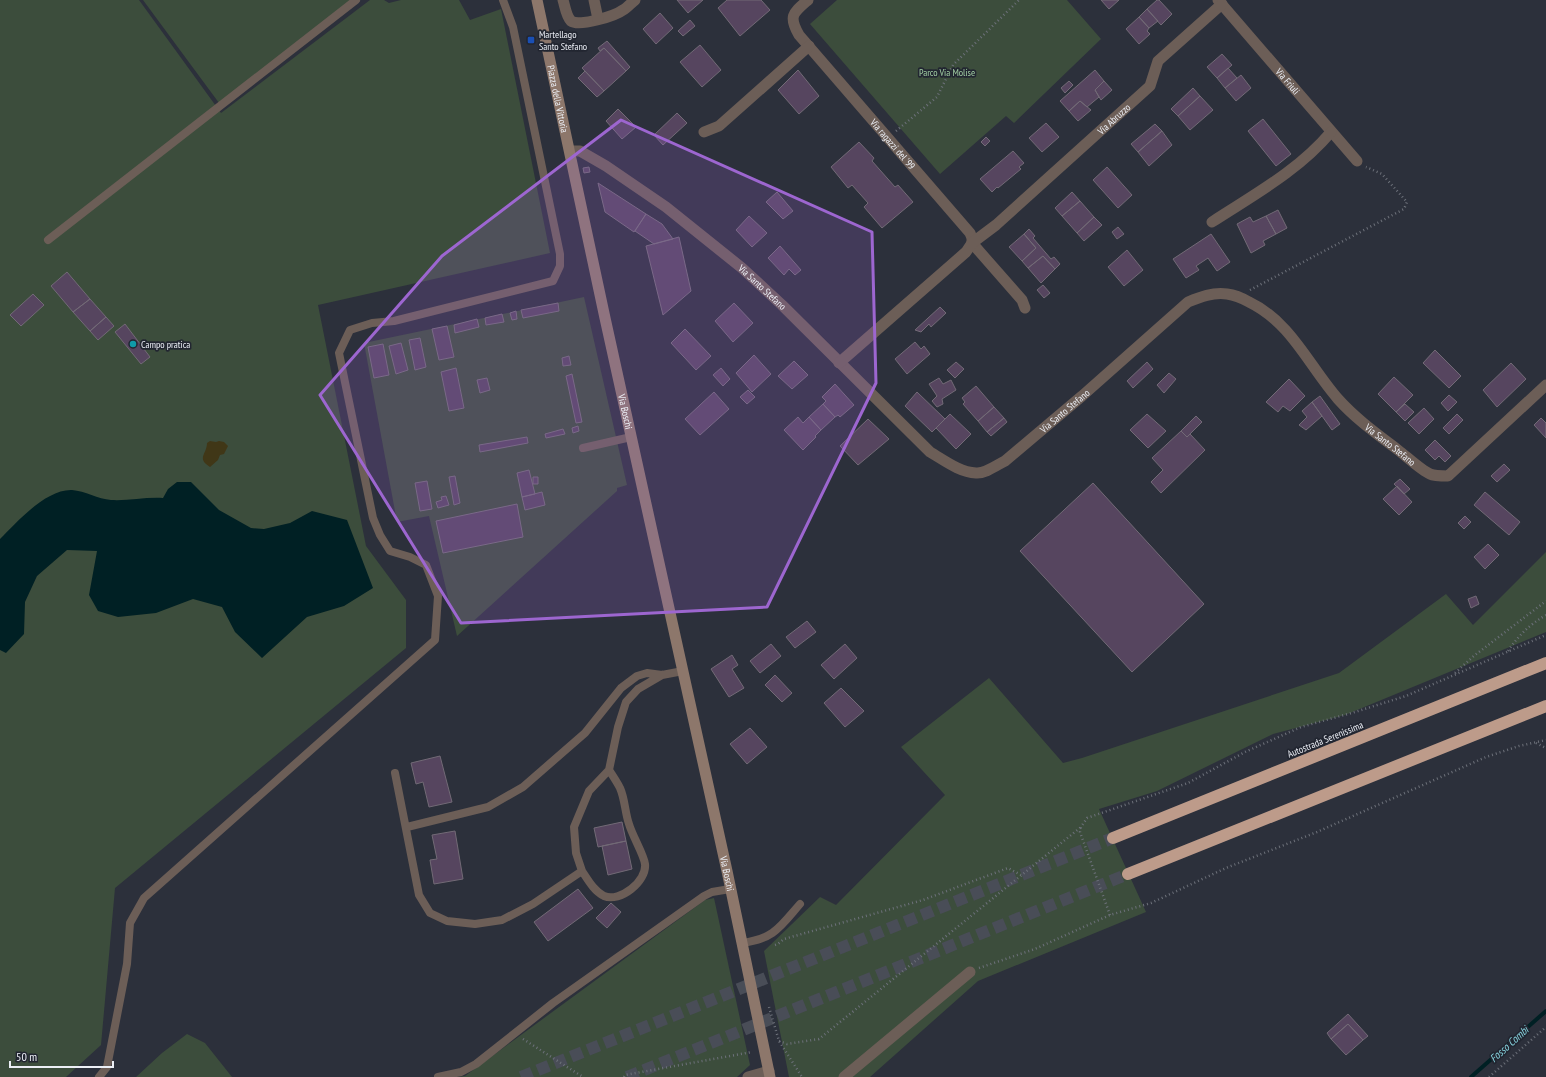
<svg xmlns="http://www.w3.org/2000/svg" width="1546" height="1077" viewBox="0 0 1546 1077" font-family="'PT Sans Narrow',sans-serif">
	<style>
		.green { fill: #3c4d3c }
		.sand { fill: #403717 }
		.water { fill: #002024 }
		.lines { fill: none; stroke-linecap: round; stroke-linejoin: round }
		.stream { stroke: #002024; stroke-width: 4 }
		.building { fill: #56455f; stroke: #726a76 }
		.motorway-tunnel { stroke: #494d57; stroke-width: 12; stroke-dasharray: 12 6; stroke-linecap: butt }
		.path { stroke: #6d717a; stroke-width: 2.5; stroke-dasharray: 1 3; stroke-linecap: butt }
		.service { stroke: #6c5e57; stroke-width: 8 }
		.minor { stroke: #6c5e57; stroke-width: 11 }
		.secondary { stroke: #8d776b; stroke-width: 11 }
		.motorway { stroke: #bd9b8a; stroke-width: 12 }
		.marked { fill: #9d66d0; fill-opacity: 0.2; stroke: #9d66d0; stroke-width: 3; stroke-linejoin: round }
		.transit-dot { fill: #1a4fb4; stroke: #222631; stroke-width: 1.5 }
		.culture-dot { fill: #0f9aa8; stroke: #222631; stroke-width: 1.5 }
		.labels { text-anchor: middle; stroke-width: 3.5; stroke-linejoin: round; paint-order: stroke }
		.poi-label { font-size: 10px; fill: #eceff6; stroke: #222631; text-anchor: start }
		.park-label { font-size: 10px; fill: #a3d0a4; stroke: #222631 }
		.street-label { font-size: 10px; fill: #eceff6; stroke: #222631 }
		.water-label { font-size: 11px; font-style: italic; fill: #87d4df; stroke: #222631 }
	</style>
	<rect width="100%" height="100%" fill="#2c303b"/>
	<path class="green" d="M0,0h139l82,113 149,-113h14l5,3 12,-3h58l11,20 31,-11 49,244 -232,52 48,241 40,54v48l-291,240 -14,157 -35,32h-66z
		M143,0h217l-138,107z
		M837,0h230l34,39 -87,84 -8,-7 -66,58 -130,-150z
		M584,297l43,188 -10,3v3l-160,145 -28,-120 -32,6 -33,-179z
		M1546,552v80l-201,83 -72,19 -116,57 -58,18 47,103 -168,69 -108,96h-81l-25,-126 56,-54 16,8 109,-110 -44,-48 88,-69 74,85 19,-5 257,-85 107,-79 27,31z
		M714,898l36,167 -13,12h-281l9,-1 240,-176z
		M187,1034l18,9 27,34h-96l26,-24z"/>
	<path class="sand" d="M210,441l6,1 3,-1 5,1 4,4 -4,8 -4,1 -2,5 -8,7c-14,-9 -3,-13 -3,-24z"/>
	<path class="water" d="M177,482h14l28,28 32,18 13,1 26,-6 22,-12 35,9 26,68 -29,18 -37,11 -45,41 -27,-26 -13,-25 -29,-8 -37,14 -38,4 -20,-6 -9,-16 8,-44 -30,-1 -30,26 -12,26 -1,32 -18,19 -6,-3v-111c17,-17 46,-50 72,-49 13,1 26,9 39,10 17,1 34,-3 52,-2l5,-9z"/>
	<g class="lines">
		<path class="stream" d="M1471,1077l75,-66"/>
	</g>
	<path class="building" d="M677,0h26l-15,13z
		M727,0h34l9,10 -30,26 -22,-28z
		M1101,0h18l-10,9z
		M1157,0h2l13,14 -11,11 -14,-16z
		M1147,9l11,12 -9,7 -10,-11z
		M660,13l13,15 -17,16 -13,-15z
		M1139,17l10,11 -2,3 3,3 -11,10 -13,-15z
		M690,20l5,6 -12,10 -5,-5z
		M607,41l23,26 -4,4 -22,-23 -4,3 -2,-3z
		M700,45l21,25 -19,17 -22,-25z
		M604,48l22,23 -22,20 -22,-23z
		M1222,54l10,11 -15,13 -10,-11z
		M1228,68l9,10 -12,10 -8,-10z
		M798,70l21,26 -20,18 -21,-24z
		M1095,70l9,11 -9,9 4,7 -12,10 -7,-6 -11,10 -9,-10z
		M585,71l19,20 -7,6 -19,-19z
		M1241,75l10,13 -15,13 -11,-13z
		M1069,81l4,4 -8,8 -4,-5z
		M1104,81l8,9 -11,10 -6,-10z
		M1193,88l7,8 -22,20 -7,-7z
		M1200,96l13,14 -23,20 -12,-14z
		M1080,101l11,9 -13,11 -9,-10z
		M618,109l18,18 -14,12 -16,-18z
		M677,113l10,10 -24,22 -9,-10z
		M1263,119l28,35 -15,12 -28,-35z
		M1046,123l13,14 -17,15 -13,-14z
		M1155,124l7,7 -24,21 -7,-8z
		M1162,131l10,14 -23,21 -11,-14z
		M986,137l4,4 -5,5 -4,-4z
		M859,142l15,16 -2,3 23,26 3,-2 15,17 -31,26 -18,-21 4,-4 -16,-18 -4,3 -17,-21z
		M1013,151l11,12 -5,4 2,2 -23,19 -1,-1 -5,5 -12,-13z
		M589,167l1,5 -6,1 -1,-5z
		M1107,167l25,28 -14,13 -25,-28z
		M598,183l48,31 -12,18 -29,-20z
		M777,192l16,19 -10,8 -17,-17z
		M1072,192l8,9 -18,15 -7,-8z
		M1080,201l14,16 -17,16 -15,-17z
		M1278,210l9,18 -11,6 -10,-18z
		M646,214l16,10 11,15 -19,5 -19,-13z
		M749,216l18,17 -15,14 -16,-17z
		M1266,216l10,18 -13,7 2,4 -14,8 -14,-29 13,-7 3,5z
		M1094,217l8,8 -18,16 -7,-8z
		M1118,227l6,7 -7,5 -5,-7z
		M1029,229l6,7 -2,2 18,21 3,-2 6,7 -5,5 -12,-13 -15,12 -6,-7 14,-13 -12,-14z
		M1024,234l12,14 -14,13 -13,-14z
		M1211,234l19,28 -13,9 -9,-13 -12,8 3,4 -13,8 -13,-19z
		M679,237l12,54 -28,24 -17,-69z
		M780,246l21,24 -6,5 -6,-6 -5,6 -16,-17z
		M1127,250l16,20 -19,16 -16,-19z
		M1043,256l12,13 -14,14 -13,-15z
		M67,272l23,27 -17,13 -22,-26z
		M1043,285l7,8 -6,5 -7,-8z
		M33,294l11,11 -23,21 -11,-11z
		M90,299l16,18 -16,14 -17,-19z
		M558,303l1,8 -36,7 -2,-8z
		M734,303l19,20 -20,19 -18,-21z
		M940,307l6,6 -15,14 -2,-3 -8,8 -6,-2z
		M516,311l1,8 -5,1 -2,-7z
		M502,314l2,8 -18,3 -1,-7z
		M106,317l8,9 -16,14 -8,-9z
		M477,319l2,8 -24,6 -1,-8z
		M125,324l25,33 -9,7 -26,-32z
		M447,326l7,31 -15,3 -7,-31z
		M685,329l26,27 -15,14 -25,-27z
		M420,338l6,29 -11,3 -6,-30z
		M915,342l6,7 3,-3 6,8 -23,20 -12,-15z
		M401,343l7,27 -12,4 -7,-28z
		M383,344l6,31 -15,3 -6,-31z
		M1435,350l26,26 -12,12 -26,-25z
		M754,355l17,19 -19,18 -16,-19z
		M569,356l2,9 -8,1 -1,-8z
		M794,361l14,14 -16,14 -14,-13z
		M956,362l8,7 -9,9 -8,-8z
		M1147,362l6,7 -20,19 -6,-7z
		M1511,363l15,16 -29,28 -14,-17z
		M456,368l8,40 -15,3 -8,-39z
		M721,368l9,11 -7,7 -10,-11z
		M1169,373l7,6 -12,14 -7,-8z
		M572,374l10,48 -6,1 -10,-47z
		M1394,377l19,18 -17,17 -18,-18z
		M487,378l3,12 -10,3 -3,-13z
		M939,378l4,6 8,-4 5,10 -14,9 1,5 -6,3 -5,-6 5,-5 -8,-12z
		M1289,379l16,17 -15,15 -7,-5 -5,6 -12,-10z
		M835,384l19,21 -14,12 -2,-2 -3,2 -12,-13 3,-3 -4,-4z
		M976,386l18,21 -16,14 -15,-17 2,-2 -3,-4z
		M748,390l7,7 -8,7 -7,-7z
		M714,392l15,17 -29,26 -15,-16z
		M917,392l28,27 -13,13 -27,-26z
		M1449,395l8,7 -9,9 -7,-8z
		M1320,396l20,28 -8,6 -20,-28z
		M1312,402l10,14 -16,14 -7,-5 8,-8 -5,-6z
		M823,404l12,13 -14,13 -12,-13z
		M1405,404l9,8 -9,9 -9,-9z
		M994,407l10,11 -17,14 -9,-11z
		M1424,408l10,11 -15,15 -11,-11z
		M950,414l21,20 -15,15 -20,-21z
		M1147,414l19,17 -18,17 -18,-18z
		M1457,414l6,6 -14,14 -6,-6z
		M1196,416l6,6 -15,15 -6,-6z
		M798,417l5,6 6,-6 12,13 -6,6 1,1 -13,13 -19,-20z
		M1004,418l3,4 -16,14 -4,-4z
		M1541,418l5,5v15l-12,-13z
		M868,419l21,20 -31,26 -18,-19z
		M578,426l1,5 -6,2 -1,-5z
		M563,429l2,5 -19,4 -1,-4z
		M1181,431l6,6 3,-3 15,16 -44,43 -10,-11 12,-12 -11,-12z
		M527,437l1,6 -48,9 -1,-7z
		M1435,440l16,16 -6,6 -6,-6 -4,4 -10,-10z
		M1504,464l6,6 -13,12 -6,-6z
		M529,470l6,24 -13,3 -5,-24z
		M455,476l5,27 -6,2 -5,-28z
		M533,477h5v7h-5z
		M1400,479l10,10 -6,5 -10,-10z
		M427,481l5,28 -12,2 -5,-28z
		M1093,483l111,121 -72,68 -112,-121z
		M1397,486l15,16 -13,13 -16,-16z
		M542,492l3,13 -20,5 -3,-13z
		M1485,492l35,30 -11,13 -35,-30z
		M446,496l3,9 -11,3 -2,-6 6,-2 -1,-3z
		M517,504l6,33 -80,16 -7,-32z
		M1465,516l6,6 -7,7 -6,-6z
		M1488,544l11,11 -14,14 -11,-12z
		M1476,596l3,8 -8,4 -3,-9z
		M807,621l9,11 -21,16 -9,-11z
		M771,644l10,12 -21,17 -10,-12z
		M845,644l12,14 -23,21 -13,-14z
		M732,655l6,10 -6,4 12,19 -15,9 -18,-28z
		M775,675l17,18 -10,9 -17,-17z
		M841,688l23,23 -19,16 -21,-24z
		M750,728l17,19 -20,17 -17,-20z
		M440,756l12,46 -23,5 -6,-25 -7,2 -5,-21z
		M622,822l4,19 -28,6 -4,-19z
		M455,831l8,48 -29,5 -4,-24 7,-1 -5,-24z
		M626,841l6,28 -24,6 -6,-29z
		M578,889l15,19 -45,33 -14,-19z
		M611,903l10,9 -14,16 -11,-10z
		M1348,1014l20,22 -5,4 -15,-16 -17,15 -4,-6z
		M1348,1024l15,16 -17,15 -15,-16z"/>
	<g class="lines">
		<path class="motorway-tunnel" d="M521,1077l592,-239
			M627,1077l501,-203"/>
		<path class="path" d="M896,131l41,-34 16,-32 66,-65
			M1250,290l154,-81 3,-7 -25,-28 -16,-7
			M1508,651c11,-16 21,-26 38,-36
			M1455,673l20,-18 71,-54
			M1536,743l10,5
			M1110,915l-30,-83 1,-5 6,-9 101,-35 57,-31 56,-25 54,-15 51,-16 140,-61
			M775,945l3,-1 6,-5 139,-39 85,-32 13,7
			M979,968l56,-19 75,-34 41,-12 75,-35 91,-36 169,-75 33,-11 27,-6
			M769,1007l10,34 23,36
			M523,1039l60,38
			M779,1041l8,3 32,-5 262,-212
			M624,1077l1,-2 127,-23
			M1489,1077l57,-50"/>
		<path class="service" d="M48,240l308,-240
			M583,448l48,-11
			M395,773l24,122 11,18 17,8 28,3 27,-4 31,-16 49,-33 -6,-18 -2,-26 15,-36 20,-21 9,-43 8,-25 12,-13 24,-14
			M407,827l81,-20 35,-20 62,-54 36,-45 16,-12 10,-3 15,2 21,-4
			M582,871c6,9 12,20 22,25 16,7 43,-15 41,-32 -1,-9 -13,-29 -16,-40 -4,-11 -4,-25 -9,-36 -3,-6 -7,-12 -11,-18
			M742,943c32,-4 38,-16 58,-39
			M99,1077l8,-10 20,-103 3,-41 14,-25 291,-258 3,-44 -12,-31 -16,-8 -20,-6 -10,-16 -7,-17 -34,-165 11,-23 22,-7 22,-2 159,-40 7,-15v-12l-47,-227 -10,-27
			M438,1077l23,-5 15,-8 77,-61 151,-107 8,-4 18,-3"/>
		<g class="minor">
			<path d="M563,0c2,6 3,16 8,21 8,6 44,-5 52,-11 4,-2 8,-7 12,-10"/>
			<path d="M594,0l4,19"/>
			<path id="s1" d="M808,0c-15,13 -20,16 -9,35l171,198 2,5v5l50,57 3,8"/>
			<path id="s2" d="M1218,0l139,161"/>
			<path d="M704,132l15,-6 90,-80"/>
			<path id="s3" d="M570,151h10l26,15 60,41 76,61 40,37 148,147c14,8 29,20 46,21 9,1 21,-8 29,-12l77,-65 106,-94c12,-5 25,-10 39,-8 8,1 15,4 22,8 42,20 60,64 89,97 18,20 39,35 60,51 8,6 24,21 32,24 4,2 12,2 18,2l98,-91"/>
			<path d="M1212,222c43,-28 86,-51 119,-90"/>
			<path id="s4" d="M839,363l127,-111 6,-9 24,-18 154,-139 8,-25 64,-57"/>
			<path d="M748,1077l21,-6"/>
			<path d="M844,1077l126,-105"/>
		</g>
		<path class="secondary" id="s5" d="M537,0l68,318 122,553 43,206"/>
		<path class="motorway" d="M1113,838l433,-175
			M1128,874l418,-168"/>
	</g>
	<path class="marked" d="M621,120l251,112 4,151 -109,224 -306,16 -141,-228 122,-139z"/>
	<rect class="transit-dot" x="527" y="36" width="8" height="8" rx="2"/>
	<circle class="culture-dot" cx="133" cy="344" r="4"/>
	<g class="labels">
		<g class="poi-label">
			<text x="539" y="38">Martellago<tspan x="539" dy="12">Santo Stefano</tspan></text>
			<text x="141" y="348">Campo pratica</text>
		</g>
		<g class="park-label">
			<text x="947" y="76">Parco Via Molise</text>
		</g>
		<g class="street-label">
			<text dy="4" stroke="none"><textPath href="#s2" startOffset="107">Via Friuli</textPath></text>
			<text dy="4" stroke="none"><textPath href="#s5" startOffset="101">Piazza della Vittoria</textPath></text>
			<text dy="4" stroke="none"><textPath href="#s4" startOffset="368">Via Abruzzo</textPath></text>
			<text dy="4" stroke="none"><textPath href="#s1" startOffset="186">Via ragazzi del '99</textPath></text>
			<text dy="4" stroke="none"><textPath href="#s3" startOffset="238">Via Santo Stefano</textPath></text>
			<text dy="4" stroke="none"><textPath href="#s3" startOffset="634">Via Santo Stefano</textPath></text>
			<text dy="4" stroke="none"><textPath href="#s5" startOffset="421">Via Boschi</textPath></text>
			<text dy="4" stroke="none"><textPath href="#s3" startOffset="1065">Via Santo Stefano</textPath></text>
			<text transform="translate(1325 739) rotate(-22)" y="4">Autostrada Serenissima</text>
			<text dy="4" stroke="none"><textPath href="#s5" startOffset="894">Via Boschi</textPath></text>
		</g>
		<g class="water-label">
			<text transform="translate(1509 1044) rotate(-42)" y="4">Fosso Combi</text>
		</g>
	</g>
	<path d="M10 1061v6h103v-6" fill="none" stroke="#eceff6" stroke-width="2"/>
	<text x="16" y="1061" font-size="12" fill="#eceff6" stroke="#222631" stroke-width="3" paint-order="stroke">50 m</text>
</svg>
